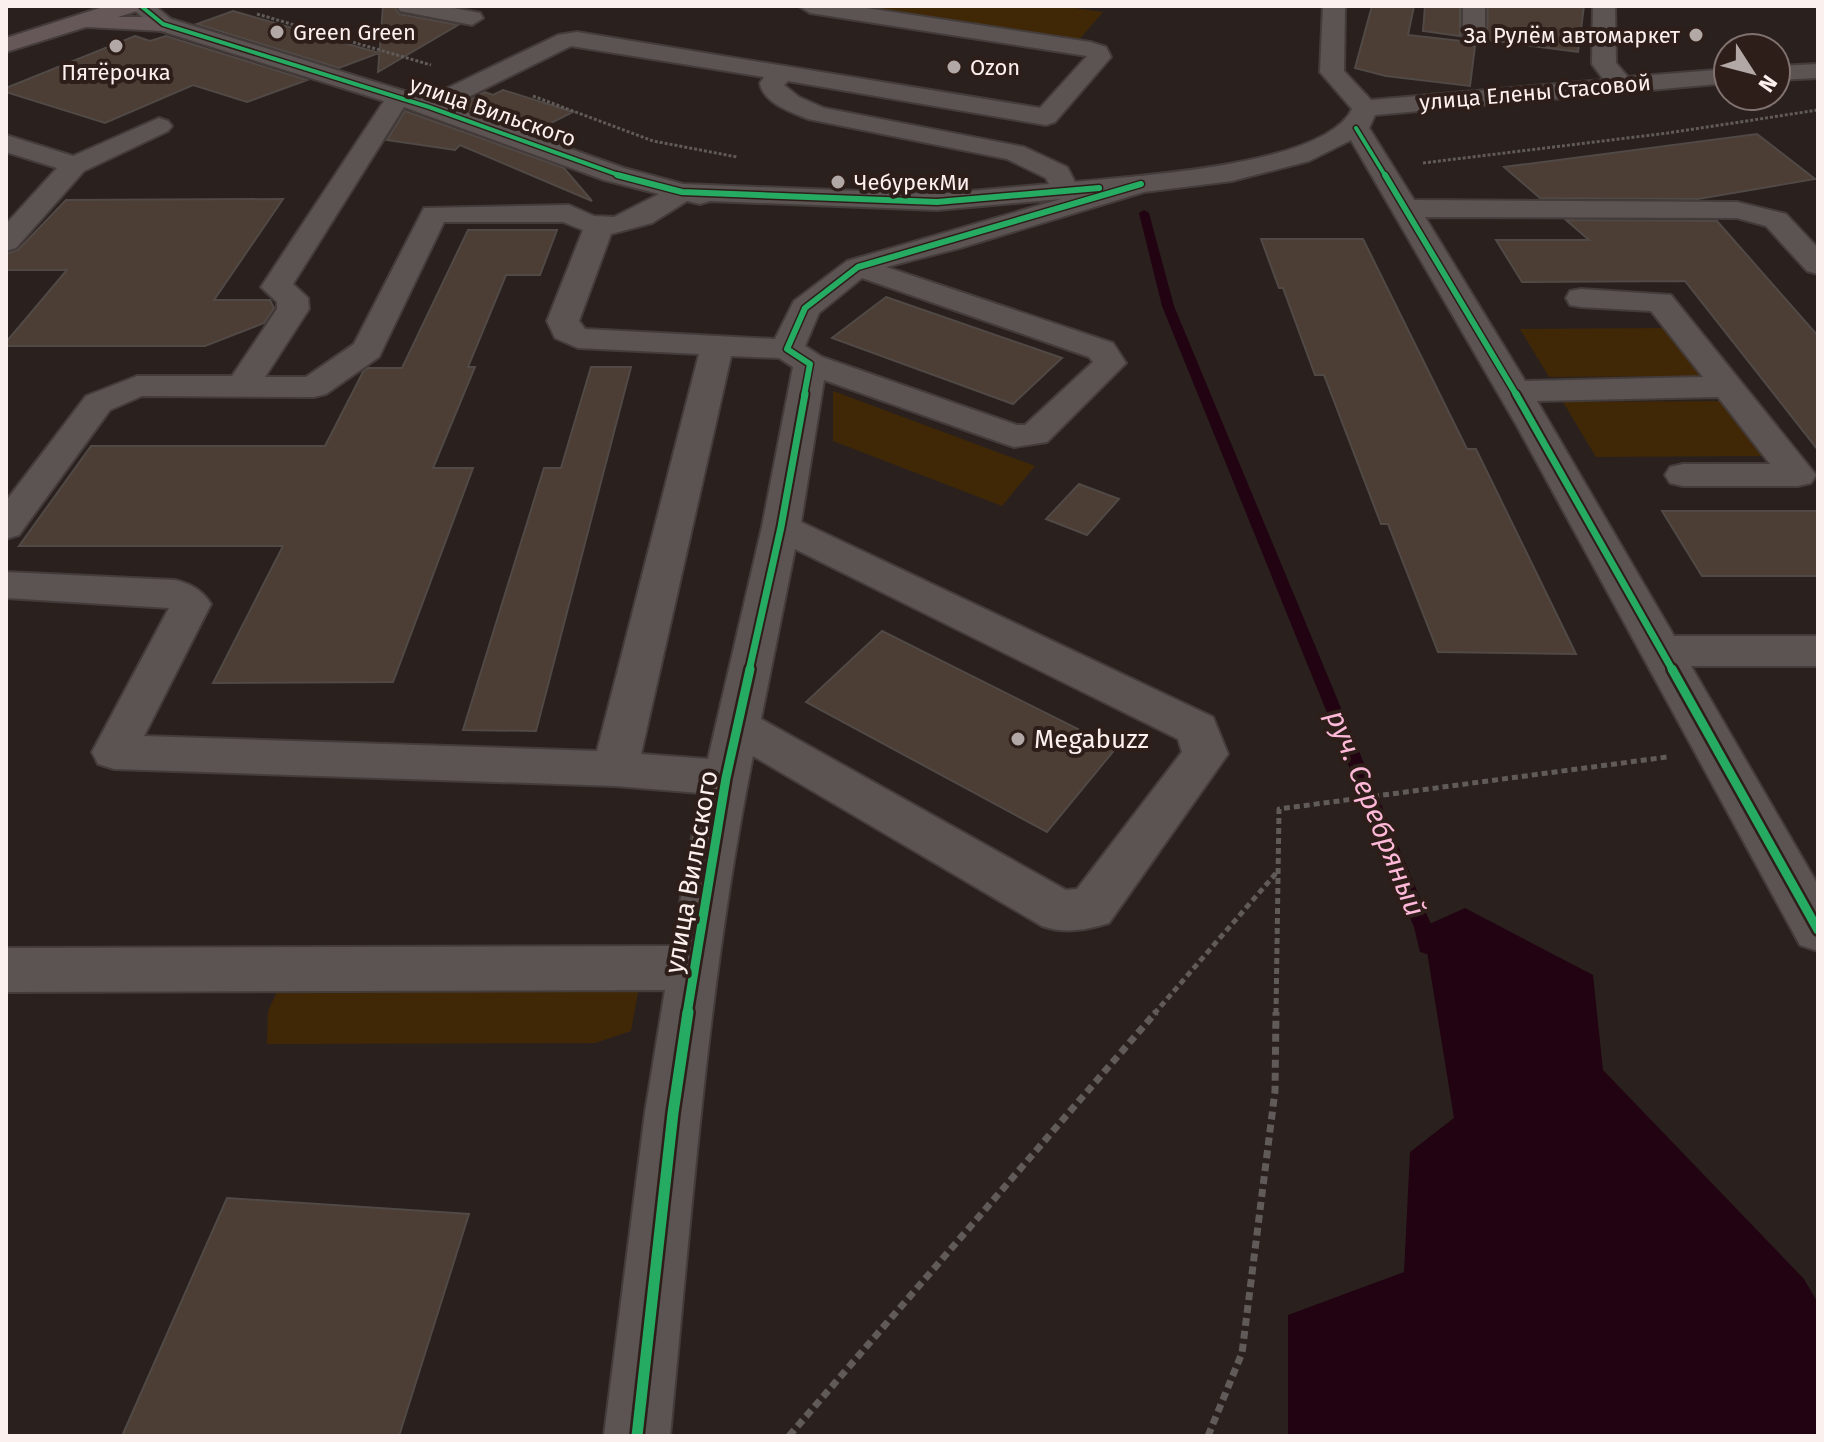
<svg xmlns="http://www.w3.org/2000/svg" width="1824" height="1442" viewBox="0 0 1824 1442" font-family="'Fira Sans',sans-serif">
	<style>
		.green { fill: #402806 }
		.water { fill: #220312 }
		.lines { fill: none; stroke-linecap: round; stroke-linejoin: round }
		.stream { fill: #220312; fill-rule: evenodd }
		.building { fill: #4c3e35; stroke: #504945; stroke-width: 2 }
		.minor-casing { stroke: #443c3b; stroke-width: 4 }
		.major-casing { stroke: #443c3b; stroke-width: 4 }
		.path-far2 { stroke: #605a58; stroke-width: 3; stroke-dasharray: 3 2; stroke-linecap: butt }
		.path-far1 { stroke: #605a58; stroke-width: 5; stroke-dasharray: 6 4; stroke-linecap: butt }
		.path { stroke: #605a58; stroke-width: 7; stroke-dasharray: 8 5; stroke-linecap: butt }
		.minor { fill: #5b5452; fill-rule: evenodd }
		.major { fill: #665859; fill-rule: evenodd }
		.cycleway-far4-casing { stroke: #2e1e1a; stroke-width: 7 }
		.cycleway-far3-casing { stroke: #2e1e1a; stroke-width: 9 }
		.cycleway-far2-casing { stroke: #2e1e1a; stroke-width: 11 }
		.cycleway-far1-casing { stroke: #2e1e1a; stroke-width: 14 }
		.cycleway-casing { stroke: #2e1e1a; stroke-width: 16 }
		.cycleway-far4 { stroke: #26ab63; stroke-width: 4 }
		.cycleway-far3 { stroke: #26ab63; stroke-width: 6 }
		.cycleway-far2 { stroke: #26ab63; stroke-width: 7 }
		.cycleway-far1 { stroke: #26ab63; stroke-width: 9 }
		.cycleway { stroke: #26ab63; stroke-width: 11 }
		.poi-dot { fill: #b2a8a5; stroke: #2e1e1a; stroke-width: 3 }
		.labels { text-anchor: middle; stroke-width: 8; stroke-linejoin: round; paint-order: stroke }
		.far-poi-label { font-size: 22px; fill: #fcf0ee; stroke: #2e1e1a; text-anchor: start }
		.far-street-label { font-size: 22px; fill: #fcf0ee; stroke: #2e1e1a }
		.poi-label { font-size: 26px; fill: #fcf0ee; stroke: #2e1e1a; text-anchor: start }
		.street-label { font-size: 26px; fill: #fcf0ee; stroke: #2e1e1a }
		.water-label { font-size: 28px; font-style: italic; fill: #feb8d8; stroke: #2e1e1a }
	</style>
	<rect width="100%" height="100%" fill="#2a211e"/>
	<path class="green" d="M879,6h182l42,6 -26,30 -203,-32z
		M1668,328l36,48 -155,1 -29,-48z
		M833,391l202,75 -33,40 -169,-65z
		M1720,401l42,55 -166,1 -33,-55z
		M277,992h361l-7,39 -36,12 -328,1 1,-33z"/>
	<path class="water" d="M1465,908l128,67 10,95 201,209 14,24v133h-530v-121l116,-43 6,-120 44,-34 -31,-191z"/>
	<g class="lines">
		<path class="stream" d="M1144,210l5,3 25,93 258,621 4,19 -2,6 -7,2 -7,-2 -6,-25 -252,-621 -23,-93z"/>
	</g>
	<path class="building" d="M383,6h11l5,8 59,11 -80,47z
		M1372,6h42l-6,29 53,6 5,5h9l-5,40 -84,-10 -31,-8z
		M1425,6h35v30l-37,-5z
		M1488,6h96l-6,46 -91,-12z
		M233,11l146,42 -40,15 -142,-44z
		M135,36l15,5 16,-5 141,44 -60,22 -54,-17 -88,38 -99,-31v-4z
		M503,90l70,22 -40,20 -75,-26 27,-14 8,3z
		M405,111l159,57 28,33 -132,-56 -5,5 -68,-10z
		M1757,134l58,45 -117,20 -158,-1 -36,-31z
		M283,199l-69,101h56l4,8 -10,15 -59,23h-199v-4l61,-72h-61v-16l12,-4 48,-50z
		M1566,220l151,1 101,115v114l-133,-169 -163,1 -26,-42h93z
		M468,230h89l-17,45h-34l-38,92h7l-42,101h40l-80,214 -180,1 70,-137h-264l72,-100h234l38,-74 5,-4h34z
		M1261,239h102l104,210h9l100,205 -138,-2 -50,-128h-7l-57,-149h-9l-32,-87h-4z
		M886,297l176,61 -49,46 -181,-66z
		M591,367h40l-95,364 -73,-1 81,-262h17z
		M1079,484l40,15 -32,36 -41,-16z
		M1662,511h156v65h-116z
		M882,631l234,117 -69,84 -241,-130z
		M227,1198l242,16 -70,222h-277z"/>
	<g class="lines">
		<g class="minor-casing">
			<path id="minor" d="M130,6h25l16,13 256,79 131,-63 19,-3 463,76 47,-52 -277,-43 -11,-7h54l237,36 16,5 5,10 -56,65 -9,3 -258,-44 -4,4 15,12 25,11 200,39 43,20 8,15c60,-6 250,-16 277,-73l-32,-37 3,-66h22l-1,65 27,29 233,-20 -12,-16 1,-58h22l1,57 12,14 100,-8v14l-353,32 -6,13 45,72 323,2 49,12 32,34v26l-11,-3 -41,-45 -29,-8 -312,-1 100,164 178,-4 -52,-66 -70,-4 -11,-2 -4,-7 4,-7 11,-2 90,6 145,180 -5,8 -13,3h-115l-13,-3 -5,-8 5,-8 13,-3h87l-52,-67 -181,4 137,235h144v30h-127l127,219v66l-18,-6 -283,-519 -166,-286 -42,21 -77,20 -88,11 -184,56 -74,19 227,76 13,20 -79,79 -33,5 -12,-4 -178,-63 -23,142 412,195 15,37 -119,169c-23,7 -44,11 -67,3l-289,-170c-45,224 -61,453 -83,680h-66l41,-323 20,-123 -659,2v-44l666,-2 28,-153 -85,-7 -501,-17 -16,-5 -6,-12 77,-144 -163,-10v-26l169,8c16,4 27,10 36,24l-67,132 453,15 102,-397 -121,-6 -23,-10 -8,-17 36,-91 -20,-8h-119l-65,135 -53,37 -12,3 -172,-1 -32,14 -91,125 -13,4v-38l80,-105 51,-20h95l45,-67v-7l-16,-15 123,-186 -229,-72zM571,46l193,31 -4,6c3,20 31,29 48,36l199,40 39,19 3,6 -112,10 -254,-10 -59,-16 -174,-62zM404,107l200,73 55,14 -45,23 -20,-1 -25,-11 -145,3 -70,136 -48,33h-41l44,-68 -1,-11 -15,-14zM1061,199l-214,62 -53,40 -19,38 -190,-10 -6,-8 32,-87 41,-11 35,-22 13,3 10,-3 227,9zM862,278l227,79 4,5 -68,63h-8l-195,-68 -17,-11 14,-33zM731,356l48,2 14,9 -31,160 -54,232 -67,-5zM795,549l383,190 4,13 -105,137 -11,1 -305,-171z
				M397,6h46l37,7 3,5 -11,7 -72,-14z
				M1463,6h22v32l-3,5h-16l-3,-5z
				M1818,64v14l-42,2v-14z
				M159,118l9,3 4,5 -4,5 -84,40 -68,77 -10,3v-27l51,-56 -51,-16v-17l67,21z"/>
		</g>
		<g class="major-casing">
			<path id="major" d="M106,6h34l-3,5 -19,6h45l11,7 -11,7 -77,-4 -80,25v-14z"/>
		</g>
		<path class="path-far2" d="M257,14l174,51
			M533,96l120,45 84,16
			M1423,163l245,-30 150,-23"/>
		<path class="path-far1" d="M1154,1014l124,-143
			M1276,1014l3,-205 388,-52"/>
		<path class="path" d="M789,1436l367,-424
			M1208,1436l34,-83 33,-262 1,-79"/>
		<use href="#minor" class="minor"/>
		<use href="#major" class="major"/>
		<g class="cycleway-far4-casing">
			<path id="cycleway-far4" d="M141,6l22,18 266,83 195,70
				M1356,128l30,49"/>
		</g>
		<g class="cycleway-far3-casing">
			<path id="cycleway-far3" d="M617,175l65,17 255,10 162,-14
				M1385,175l132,221
				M804,396l6,-32 -23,-15 18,-41 53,-41 283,-83"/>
		</g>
		<g class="cycleway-far2-casing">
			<path id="cycleway-far2" d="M1516,394l157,277
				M749,671l32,-144 24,-133"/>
		</g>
		<g class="cycleway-far1-casing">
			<path id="cycleway-far1" d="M1672,669l146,261
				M687,1014l39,-236 24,-109"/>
		</g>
		<g class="cycleway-casing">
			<path id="cycleway" d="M637,1436l36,-323 15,-101"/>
		</g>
		<use href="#cycleway-far4" class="cycleway-far4"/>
		<use href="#cycleway-far3" class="cycleway-far3"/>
		<use href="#cycleway-far2" class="cycleway-far2"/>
		<use href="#cycleway-far1" class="cycleway-far1"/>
		<use href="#cycleway" class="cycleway"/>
	</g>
	<g class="poi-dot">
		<circle cx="277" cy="32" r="8"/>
		<circle cx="1696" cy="35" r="8"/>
		<circle cx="116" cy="46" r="8"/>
		<circle cx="954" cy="67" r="8"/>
		<circle cx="838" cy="182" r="8"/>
		<circle cx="1018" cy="739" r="8"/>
	</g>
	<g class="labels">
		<g class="far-poi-label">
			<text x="293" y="40">Green Green</text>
			<text x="1680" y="43" text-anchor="end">За Рулём автомаркет</text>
			<text x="970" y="75">Ozon</text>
			<text x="116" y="80" text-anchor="middle">Пятёрочка</text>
			<text x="854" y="190">ЧебурекМи</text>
		</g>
		<g class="far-street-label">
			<text transform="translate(1535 92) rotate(-5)" y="8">улица Елены Стасовой</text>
			<text transform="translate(493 111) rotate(19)" y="8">улица Вильского</text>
		</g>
		<g class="poi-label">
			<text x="1034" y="748">Megabuzz</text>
		</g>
		<g class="street-label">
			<text transform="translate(691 872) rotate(-80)" y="9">улица Вильского</text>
		</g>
		<g class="water-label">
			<text transform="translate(1376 813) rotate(68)" y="10">руч. Серебряный</text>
		</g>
	</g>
	<rect width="1824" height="1442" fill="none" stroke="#fcf0ee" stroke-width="16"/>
	<g transform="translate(1752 72) rotate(126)"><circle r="38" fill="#2e1e1a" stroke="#80726f" stroke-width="2"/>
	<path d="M0-6L14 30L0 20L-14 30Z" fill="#b2a8a5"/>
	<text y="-12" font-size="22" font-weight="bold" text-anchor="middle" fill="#fcf0ee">N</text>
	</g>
</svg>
